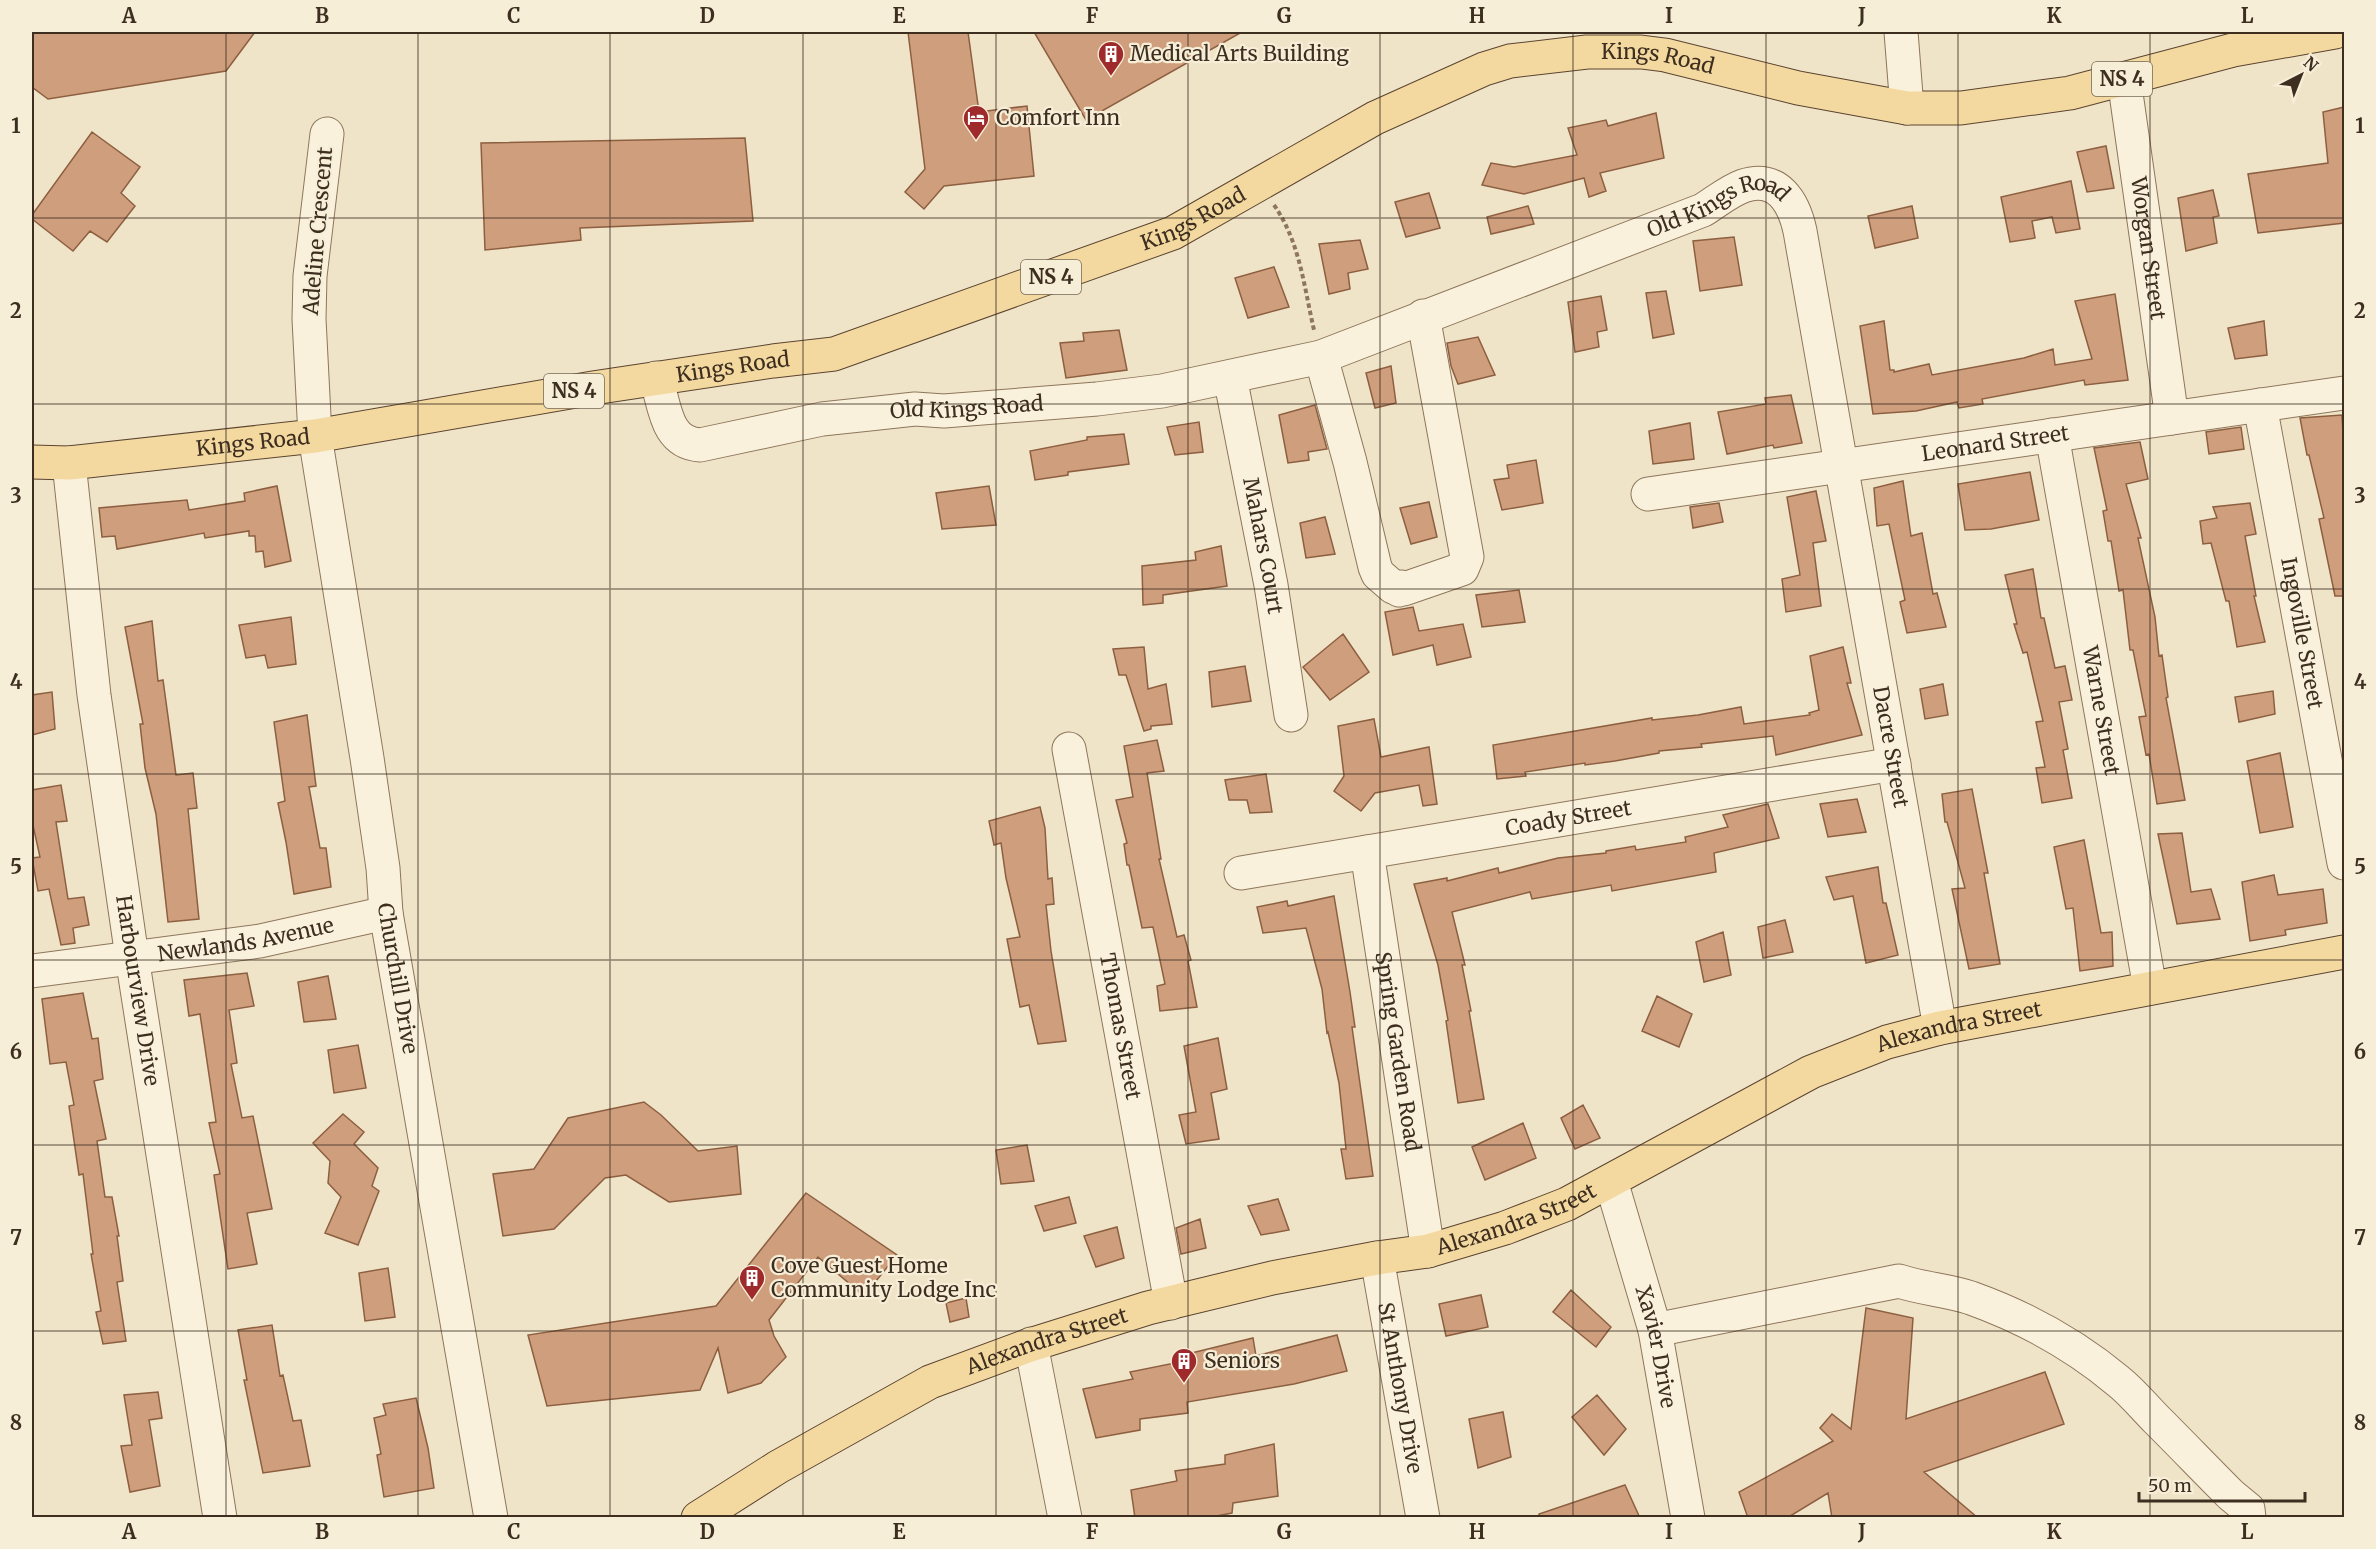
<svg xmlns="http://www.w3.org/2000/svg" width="2376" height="1549" viewBox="0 0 2376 1549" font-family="Merriweather,serif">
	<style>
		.building { fill: #cf9f7d; stroke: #8d5f41; stroke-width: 1.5 }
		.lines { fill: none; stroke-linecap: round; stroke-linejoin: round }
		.minor-casing { stroke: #8d765c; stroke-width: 35 }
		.major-casing { stroke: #5b4430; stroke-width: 35 }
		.path { stroke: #8d765c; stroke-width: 4; stroke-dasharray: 4.5 3; stroke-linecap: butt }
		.minor { stroke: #faf1dc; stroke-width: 33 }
		.major { stroke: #f3d9a0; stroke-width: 33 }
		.grid { fill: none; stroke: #3d2e20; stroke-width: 1.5; stroke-opacity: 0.55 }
		.labels { text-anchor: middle; stroke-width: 4.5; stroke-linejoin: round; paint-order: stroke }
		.shield { fill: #f7eed8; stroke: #756857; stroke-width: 1.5 }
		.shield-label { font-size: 20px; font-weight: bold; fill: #3d2e20 }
		.poi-label { font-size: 21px; fill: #3d2e20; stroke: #f7eed8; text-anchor: start }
		.street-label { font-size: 21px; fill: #3d2e20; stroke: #f7eed8 }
		.neatline { fill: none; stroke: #3d2e20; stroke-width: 2 }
		.grid-label { font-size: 20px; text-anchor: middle; font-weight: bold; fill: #3d2e20 }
	</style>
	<rect width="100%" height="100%" fill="#f0e4c8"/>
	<path class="building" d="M32,32h223l-29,39 -178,28 -16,-12z
		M908,32h60l11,80 48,-6 7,70 -90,10 -20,23 -19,-17 20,-23z
		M1034,32h208l-156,88z
		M2344,107v116l-86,10 -10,-59 80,-11 -5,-51z
		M1656,113l8,45 -64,15 6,18 -17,6 -5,-19 -60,16 -42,-9 9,-22 23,4 63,-12 -9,-27 38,-8 2,6z
		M92,132l48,35 -19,26 14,13 -28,36 -17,-11 -17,20 -41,-32v-4z
		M745,138l8,83 -173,7 1,12 -96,10 -4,-107z
		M2106,146l8,42 -27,4 -10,-40z
		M2071,181l9,48 -24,4 -4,-16 -20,4 3,17 -25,4 -9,-45z
		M2213,190l6,26 -6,1 4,26 -31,8 -8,-53z
		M1429,193l11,35 -34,9 -11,-35z
		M1528,206l6,18 -43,10 -4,-17z
		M1912,206l6,32 -43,10 -7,-32z
		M1734,237l8,48 -42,6 -7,-50z
		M1360,240l8,29 -20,4 2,16 -21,5 -10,-50z
		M1274,267l15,40 -41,11 -13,-40z
		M1666,291l8,43 -21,4 -7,-45z
		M2115,294l13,86 -43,5 -1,-5 -102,19 1,5 -24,4 -2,-6 -41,9 -43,3 -13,-88 24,-5 6,49h4v2l35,-8 3,11 92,-17 29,-9 2,16 37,-6 -17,-58z
		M1601,296l6,34 -10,2 2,15 -24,5 -7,-50z
		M2264,321l3,34 -32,4 -7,-31z
		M1119,330l8,40 -61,8 -6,-35 24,-2 -1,-8z
		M1478,337l17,38 -37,9 -7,-18 -4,-23z
		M1391,366l5,37 -21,5 -9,-35z
		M1791,395l11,48 -28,5 -1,-3 -46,9 -9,-42 48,-8 -1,-6z
		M1315,405l12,44 -19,3 1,8 -21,3 -9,-48z
		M2342,415l2,35v146h-9l-16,-77 5,-1 -15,-63h-2l-7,-37z
		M1199,422l4,30 -28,3 -8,-28z
		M1690,423l4,36 -41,5 -4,-33z
		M2241,427l3,22 -35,5 -3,-22z
		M1124,434l5,30 -61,8v3l-33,5 -5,-29 57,-11v-3z
		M2140,442l8,37 -22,5 15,54h-3l17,79 4,39 3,-1 6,42 -2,1 19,102 -28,4 -8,-50 -3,1 -7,-38 7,-1 -13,-66h-3l-7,-60 -4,1 -8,-50h-3l-5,-30 4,-1 -13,-62z
		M1536,460l7,43 -41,7 -8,-30 15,-2 -2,-13z
		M2030,472l9,48 -48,9 -26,1 -7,-46z
		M1903,481l8,55 11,-3 11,61 4,-1 9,34 -39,6 -7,-31 5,-2 -16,-76 -12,2 -3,-38z
		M277,486l14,75 -26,6 -2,-16 -7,1 -1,-16h-6v-5l-44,7 -1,-5 -87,16 -2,-13 -13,1 -3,-29 88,-8 2,10 56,-9 -1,-8z
		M989,486l7,39 -54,4 -6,-36z
		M1816,491l10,50 -13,2 8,63 -35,6 -4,-33 18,-4 -13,-78z
		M1429,502l8,35 -26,7 -11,-36z
		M1719,503l4,19 -30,6 -3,-21z
		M2250,503l6,31 -11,2 11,60h-2l11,46 -28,5 -8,-46h-3l-15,-58 -8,1 -3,-23 17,-3 -4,-11z
		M1325,517l10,37 -29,4 -6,-35z
		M1221,546l6,40 -64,9v8l-20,2 -1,-39 54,-6 -1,-8z
		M2033,569l8,49h3l11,50 10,-2 7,34 -13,2 9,47 -5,1 9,48 -30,5 -6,-35 9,-1 -9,-45 7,-1 -16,-69 -4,1 -9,-29h3l-12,-49z
		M1519,590l6,32 -43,5 -6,-32z
		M1413,607l6,24 44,-7 8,33 -34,8 -4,-20 -40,10 -8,-43z
		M291,617l5,47 -28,4 -3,-13 -19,3 -7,-33z
		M152,621l6,60 5,-1 13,95 17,-2 4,35 -9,1 11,110 -31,3 -12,-108 -11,-46 -5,-44h3l-18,-97z
		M1343,634l26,38 -39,28 -27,-33z
		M1144,647l4,42 18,-5 6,40 -21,2v3l-7,2 -18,-56h-7l-6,-26z
		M1843,647l8,36h-4l15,52 -86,20 -3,-19 -72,8 1,3 -43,4v2l-44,8 -30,4v-2l-60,9 1,4 -29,3 -4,-34 159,-27v2l46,-5 43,-8 3,17 66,-9 -1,-2 10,-3 -9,-54z
		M1245,666l6,35 -39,6 -3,-35z
		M1943,684l5,31 -23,4 -5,-30z
		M2273,691l2,23 -36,8 -4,-25z
		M52,692l3,37 -23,6v-40z
		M307,715l9,71 -7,1 11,61h6l5,39 -37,7 -8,-52 -8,-39 7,-2 -11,-79z
		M1374,719l7,38 48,-10 8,57 -14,2 -4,-21 -44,8 -14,18 -27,-20 10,-15 -6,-50z
		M1157,740l7,31 -17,2 14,86h-2l18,78 7,-2 7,25 -3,1 9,46 -37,4 -3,-25 8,-2 -12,-57 -11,1 -13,-63h-2l-3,-21 3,-1 -11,-43 17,-3 -9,-51z
		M2280,753l13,74 -33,6 -13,-72z
		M1266,774l6,38 -22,1 -3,-13h-18l-4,-20z
		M61,785l6,36 -11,1 12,77 16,-2 5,28 -16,3 2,15 -14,2 -12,-56 -11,2 -6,-33 8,-1 -8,-36v-31z
		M1972,789l16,84h-4l16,91 -31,5 -17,-80 13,-1 -18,-66h-2l-3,-28z
		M1857,799l9,33 -38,5 -8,-33z
		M1768,804l11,34 -65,15 2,19 -104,19 -1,-6 -79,14 -2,-7 -78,20 13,53h-3l9,46h-2l15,88 -26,4 -12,-82 2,-1 -10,-55 -24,-81 33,-6v3l51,-13 1,5 59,-15 48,-5v-2l29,-5 1,4 50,-8 -1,-5 43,-10 -5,-12z
		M1040,807l5,21 3,51 4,-1 2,26 -8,1 5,46 15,90 -28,3 -9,-39 -9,2 -13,-68 13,-2 -14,-59 -5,-35 -7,2 -5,-24z
		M2182,833l9,59 20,-3 9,30 -43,5 -19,-90z
		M2084,840l17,93 11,-1 1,34 -33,5 -7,-63 -7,1 -12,-62z
		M1878,867l5,36h3l12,52 -32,8 -13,-67 -19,4 -8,-23z
		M2274,875l4,20 45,-6 4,34 -42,7 1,5 -36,6 -8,-59z
		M1334,896l16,96 5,35h-3l21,149 -27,3 -5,-30h5l-7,-66 -11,-51 -1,1 -5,-44 -16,-61 -43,5 -6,-26 30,-6 1,5z
		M1785,920l8,32 -30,6 -5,-31z
		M1723,932l8,43 -27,7 -8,-40z
		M247,973l7,33 -25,4 8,53 -6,1 11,54 11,-2 19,93 -25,4 10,51 -29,5 -14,-94 6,-1 -11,-51 7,-1 -16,-108 -11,2 -5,-36z
		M328,976l8,43 -32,3 -6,-40z
		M83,993l9,46 6,-1 5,41 -9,2 12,58 -9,2 8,56h7l7,39h-2l6,45 -6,1 9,59 -23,3 -7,-32 5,-1 -10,-57h2l-10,-80 -4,1 -10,-69 5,-1 -8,-43 -16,2 -8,-65z
		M1657,996l35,18 -13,33 -37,-16z
		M1218,1038l9,51 -16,4 8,46 -33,5 -7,-29 17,-3 -12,-66z
		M358,1045l8,43 -32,5 -6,-43z
		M644,1102l17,13 37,36 39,-5 4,48 -72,8 -43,-27 -21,3 -51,51 -51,7 -10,-62 41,-5 34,-51z
		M1583,1105l17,33 -25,11 -14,-31z
		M343,1114l21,18 -10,12 24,24 -6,18 7,5 -21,54 -33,-12 16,-36 -13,-14 2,-22 -17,-18z
		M1523,1123l13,35 -51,22 -13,-33z
		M1027,1145l7,36 -33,3 -5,-34z
		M806,1193l91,62 -33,41 -46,-39 -49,63 5,16 12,21 -25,26 -33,10 -10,-45 -18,42 -153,16 -19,-71 188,-29z
		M1069,1197l7,26 -32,8 -9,-25z
		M1278,1199l11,31 -28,5 -13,-29z
		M1200,1219l6,29 -25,6 -5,-26z
		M1117,1227l7,31 -28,9 -12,-31z
		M388,1268l7,49 -30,4 -6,-48z
		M1571,1290l40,37 -15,20 -43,-35z
		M1481,1295l7,32 -42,9 -7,-32z
		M966,1298l3,19 -19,5 -4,-19z
		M1866,1308l47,10 -7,101 139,-47 19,52 -140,48 54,46h-146l-4,-25 -41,25h-39l-9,-26 94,-51 -13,-13 12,-14 19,15z
		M272,1325l8,51 3,-1 10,46 8,-1 9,46 -47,7 -19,-93h3l-9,-50z
		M1337,1335l10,36 -53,13 -107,18 1,11 -48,6v11l-44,8 -13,-49 50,-10 -3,-7 50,-10 -1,-6 74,-18 3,18z
		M158,1392l4,26 -13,2 11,66 -30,6 -9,-46 11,-1 -8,-50z
		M1597,1395l29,34 -22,26 -32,-38z
		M416,1398l12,50 6,40 -50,9 -7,-42 4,-1 -7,-36 12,-3 -3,-11z
		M1503,1412l8,45 -33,11 -9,-49z
		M1274,1444l4,52 -45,7 -1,10 -26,5h-71l-4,-28 46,-9 -2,-10 50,-7v-9z
		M1625,1485l15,33h-101v-4z"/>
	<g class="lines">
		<g class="minor-casing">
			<g id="minor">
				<path d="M1901,32l6,76"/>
				<path id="s1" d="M2124,79l48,339"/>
				<path id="s2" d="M327,134l-17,142 -1,43 6,117 52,322 16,110 3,45 105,605"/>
				<path d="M1321,357l29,105 25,105 3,7 15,13h4l2,3 2,-3 3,2 58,-20 5,-12 -44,-241"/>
				<path id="s3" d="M1230,377l41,208 20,130"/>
				<path id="s4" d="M656,378c9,27 9,65 44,67l122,-26 47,-5 46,-5 29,2 153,-12 65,-8 159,-34 382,-147c13,-8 26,-19 40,-24 35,-12 51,17 57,45l140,797"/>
				<path id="s5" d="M2260,405l84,458"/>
				<path id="s6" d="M2052,435l98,553"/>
				<path id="s7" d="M69,463l25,232 38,262 88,561"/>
				<path id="s8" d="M1648,494l696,-101"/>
				<path id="s9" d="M1069,749l102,554"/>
				<path id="s10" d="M1367,852l61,399"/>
				<path id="s11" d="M1241,873l653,-109"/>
				<path id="s12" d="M32,971l228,-30 126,-28"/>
				<path id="s13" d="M1611,1181l44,149 33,188"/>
				<path id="s14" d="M1377,1258l46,260"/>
				<path d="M1655,1330l244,-49c24,8 48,9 72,17 53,19 104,47 147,83 14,11 26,26 39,39 25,25 49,50 74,75l17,14 1,9"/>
				<path d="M1031,1344l34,174"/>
			</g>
		</g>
		<g class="major-casing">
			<g id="major">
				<path id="s15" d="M32,462l37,1 246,-27 278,-48 180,-27 61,-7 339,-121 202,-115 109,-49 26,-8 77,-9h54l24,3 133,33 109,20h54l109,-15 163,-43 102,-18"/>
				<path id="s16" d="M698,1518l80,-51 152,-85 97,-36 121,-38 124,-30 105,-20 51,-7 77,-23 62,-24 244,-132 76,-30 53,-14 404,-76"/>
			</g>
		</g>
		<path class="path" d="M1274,205c26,37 30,82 40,125"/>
		<use href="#minor" class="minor"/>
		<use href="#major" class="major"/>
	</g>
	<path class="grid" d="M226,32v1486M418,32v1486M610,32v1486M803,32v1486M996,32v1486M1188,32v1486M1380,32v1486M1573,32v1486M1766,32v1486M1958,32v1486M2150,32v1486M32,218h2312M32,404h2312M32,589h2312M32,774h2312M32,960h2312M32,1145h2312M32,1331h2312"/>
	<defs>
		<g id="building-pin" transform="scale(1.35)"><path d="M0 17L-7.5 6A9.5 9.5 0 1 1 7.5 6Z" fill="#9e2a2b" stroke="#f7eed8"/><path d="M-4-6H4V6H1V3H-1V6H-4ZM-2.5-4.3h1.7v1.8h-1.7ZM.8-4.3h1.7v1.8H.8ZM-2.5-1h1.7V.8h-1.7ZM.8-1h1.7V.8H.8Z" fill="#fff"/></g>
		<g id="hotel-pin" transform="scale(1.35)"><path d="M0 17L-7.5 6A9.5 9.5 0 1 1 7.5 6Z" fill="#9e2a2b" stroke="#f7eed8"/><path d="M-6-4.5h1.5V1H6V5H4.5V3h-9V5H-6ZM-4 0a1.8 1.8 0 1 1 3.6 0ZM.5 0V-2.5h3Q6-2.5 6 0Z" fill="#fff"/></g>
	</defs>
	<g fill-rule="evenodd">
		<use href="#building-pin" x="1111" y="54"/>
		<use href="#hotel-pin" x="976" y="118"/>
		<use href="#building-pin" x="752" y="1278"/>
		<use href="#building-pin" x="1184" y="1361"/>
	</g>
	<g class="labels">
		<g class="shield">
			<rect x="2092" y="62" width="60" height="34" rx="4.5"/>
			<rect x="1021" y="260" width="60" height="34" rx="4.5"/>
			<rect x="544" y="374" width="60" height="34" rx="4.5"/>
		</g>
		<g class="shield-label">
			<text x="2122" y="86">NS 4</text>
			<text x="1051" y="284">NS 4</text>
			<text x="574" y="398">NS 4</text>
		</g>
		<g class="poi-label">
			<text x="1130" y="61">Medical Arts Building</text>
			<text x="996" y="125">Comfort Inn</text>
			<text x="771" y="1273">Cove Guest Home<tspan x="771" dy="24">Community Lodge Inc</tspan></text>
			<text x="1204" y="1368">Seniors</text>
		</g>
		<g class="street-label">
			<text dy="7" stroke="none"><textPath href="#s15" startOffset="1698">Kings Road</textPath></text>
			<text dy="7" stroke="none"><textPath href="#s15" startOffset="1194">Kings Road</textPath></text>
			<text dy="7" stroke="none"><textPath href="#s4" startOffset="1143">Old Kings Road</textPath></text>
			<text transform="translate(318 231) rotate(-85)" y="7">Adeline Crescent</text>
			<text dy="7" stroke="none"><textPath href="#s1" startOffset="171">Worgan Street</textPath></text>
			<text dy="7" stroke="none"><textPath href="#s15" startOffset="708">Kings Road</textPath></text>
			<text dy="7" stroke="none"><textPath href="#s4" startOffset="357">Old Kings Road</textPath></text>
			<text dy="7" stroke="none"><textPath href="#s15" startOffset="222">Kings Road</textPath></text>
			<text dy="7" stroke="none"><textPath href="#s8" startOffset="351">Leonard Street</textPath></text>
			<text dy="7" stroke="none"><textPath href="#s3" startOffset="172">Mahars Court</textPath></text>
			<text dy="7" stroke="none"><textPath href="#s5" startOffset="232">Ingoville Street</textPath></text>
			<text dy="7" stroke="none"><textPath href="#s6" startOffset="280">Warne Street</textPath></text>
			<text dy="7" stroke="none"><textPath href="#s4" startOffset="1780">Dacre Street</textPath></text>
			<text dy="7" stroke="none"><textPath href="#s11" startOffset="332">Coady Street</textPath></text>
			<text dy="7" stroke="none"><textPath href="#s12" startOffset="216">Newlands Avenue</textPath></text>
			<text dy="7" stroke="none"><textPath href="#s2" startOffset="852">Churchill Drive</textPath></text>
			<text dy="7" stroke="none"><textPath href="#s7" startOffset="532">Harbourview Drive</textPath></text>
			<text dy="7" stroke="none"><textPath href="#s9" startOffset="282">Thomas Street</textPath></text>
			<text dy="7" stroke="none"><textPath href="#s16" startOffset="1365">Alexandra Street</textPath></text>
			<text dy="7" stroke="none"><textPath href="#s10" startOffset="202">Spring Garden Road</textPath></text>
			<text dy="7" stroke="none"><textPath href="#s16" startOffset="879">Alexandra Street</textPath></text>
			<text dy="7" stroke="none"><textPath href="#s16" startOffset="393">Alexandra Street</textPath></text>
			<text dy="7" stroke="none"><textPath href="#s13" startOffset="172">Xavier Drive</textPath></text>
			<text dy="7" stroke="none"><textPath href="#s14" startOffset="132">St Anthony Drive</textPath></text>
		</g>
	</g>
	<rect width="2376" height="1549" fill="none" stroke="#f7eed8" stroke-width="66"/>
	<g transform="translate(2301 75) rotate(42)" stroke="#f7eed8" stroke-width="4.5" paint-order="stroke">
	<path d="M0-4.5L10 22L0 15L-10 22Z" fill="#3d2e20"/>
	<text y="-9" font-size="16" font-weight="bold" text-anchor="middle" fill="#3d2e20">N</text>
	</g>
	<path d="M2139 1492v9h166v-9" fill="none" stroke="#3d2e20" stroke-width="3"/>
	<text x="2148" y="1492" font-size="18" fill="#3d2e20" stroke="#f7eed8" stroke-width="4.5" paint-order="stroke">50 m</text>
	<rect x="33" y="33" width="2310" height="1483" class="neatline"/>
	<g class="grid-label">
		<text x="129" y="23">A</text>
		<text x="322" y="23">B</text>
		<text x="514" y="23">C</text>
		<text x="707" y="23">D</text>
		<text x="899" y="23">E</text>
		<text x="1092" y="23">F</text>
		<text x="1284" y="23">G</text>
		<text x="1477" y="23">H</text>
		<text x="1669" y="23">I</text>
		<text x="1862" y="23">J</text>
		<text x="2054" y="23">K</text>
		<text x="2247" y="23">L</text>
		<text x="16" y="133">1</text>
		<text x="2360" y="133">1</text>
		<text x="16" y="318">2</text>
		<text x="2360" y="318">2</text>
		<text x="16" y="503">3</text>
		<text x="2360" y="503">3</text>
		<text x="16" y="689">4</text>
		<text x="2360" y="689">4</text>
		<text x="16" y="874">5</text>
		<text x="2360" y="874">5</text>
		<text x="16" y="1059">6</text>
		<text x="2360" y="1059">6</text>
		<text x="16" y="1245">7</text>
		<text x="2360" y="1245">7</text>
		<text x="16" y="1430">8</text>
		<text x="2360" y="1430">8</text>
		<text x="129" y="1539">A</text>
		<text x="322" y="1539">B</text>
		<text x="514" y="1539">C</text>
		<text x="707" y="1539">D</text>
		<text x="899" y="1539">E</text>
		<text x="1092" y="1539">F</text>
		<text x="1284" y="1539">G</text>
		<text x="1477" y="1539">H</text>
		<text x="1669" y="1539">I</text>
		<text x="1862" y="1539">J</text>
		<text x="2054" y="1539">K</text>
		<text x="2247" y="1539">L</text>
	</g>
</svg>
